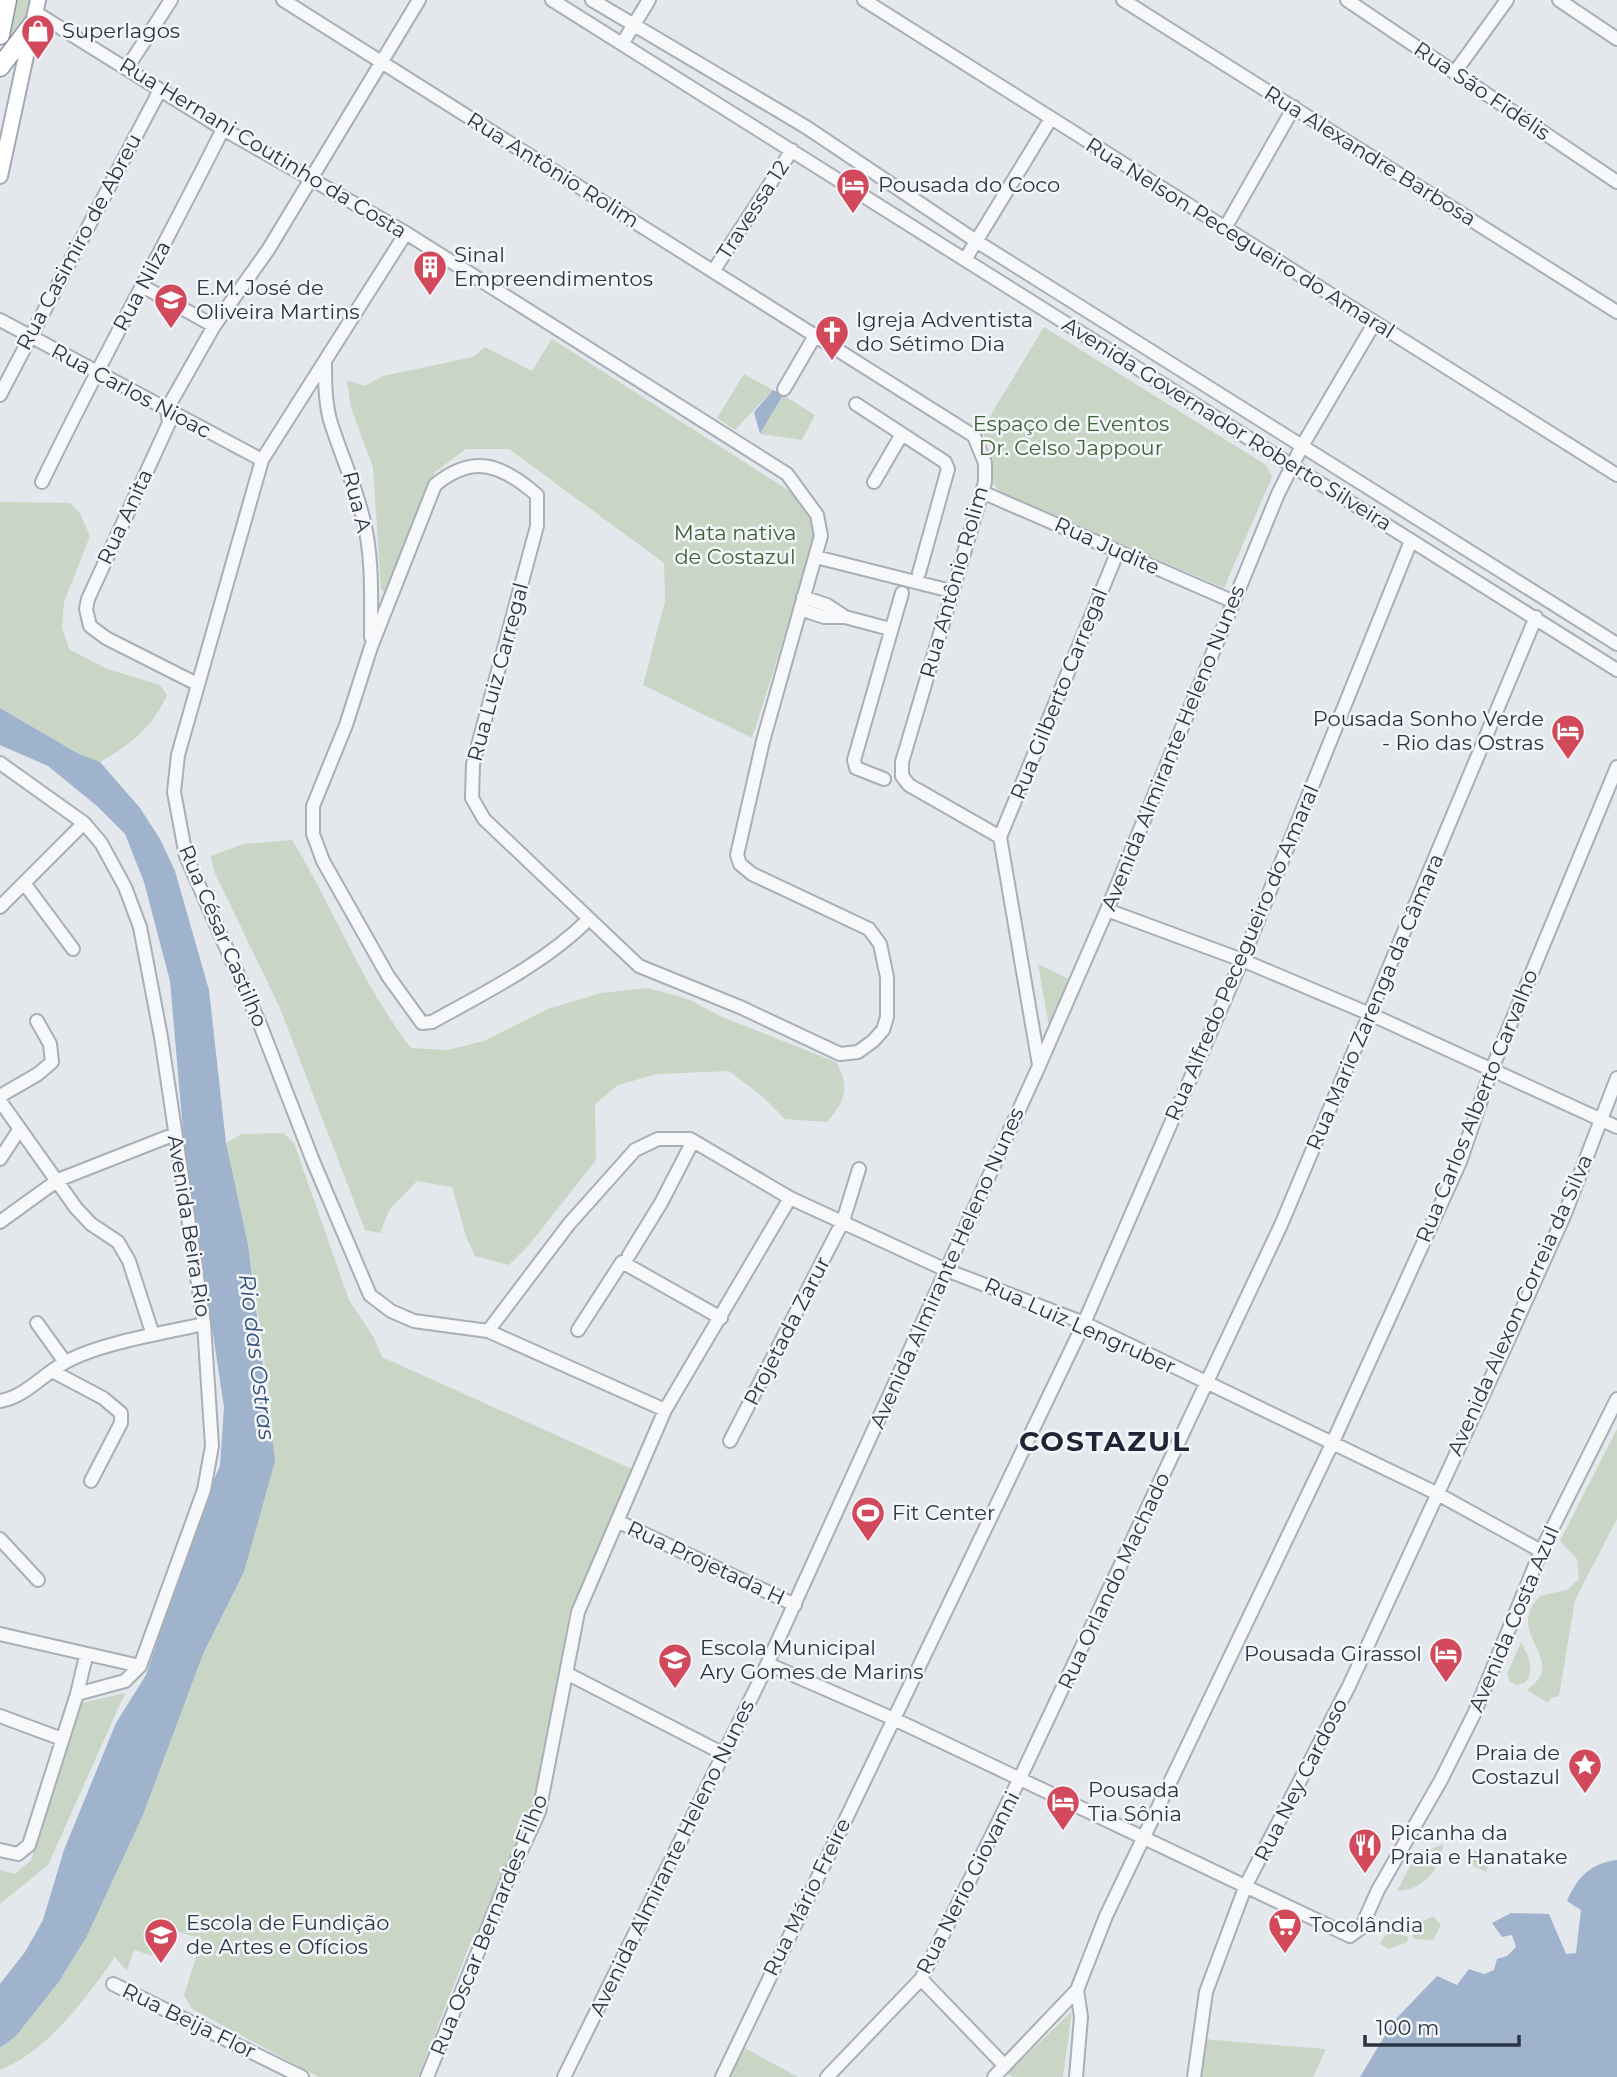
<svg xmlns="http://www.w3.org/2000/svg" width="1617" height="2077" viewBox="0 0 1617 2077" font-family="Montserrat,sans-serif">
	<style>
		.green { fill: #c9d6c5 }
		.water { fill: #9fb4cc }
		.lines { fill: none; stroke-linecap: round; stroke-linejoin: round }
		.minor-casing { stroke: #a9aeb7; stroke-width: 16 }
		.major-casing { stroke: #a3abb8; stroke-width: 18 }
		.highway-casing { stroke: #8b94a3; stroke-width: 21 }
		.minor { stroke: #f7f8fa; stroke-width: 12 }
		.major { stroke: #fff; stroke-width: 14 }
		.highway { stroke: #fff; stroke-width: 18 }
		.labels { text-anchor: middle; stroke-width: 5; stroke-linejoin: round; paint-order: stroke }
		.poi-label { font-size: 21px; fill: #2b3445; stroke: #f4f6f9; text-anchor: start }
		.street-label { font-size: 21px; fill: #2b3445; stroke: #f4f6f9 }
		.park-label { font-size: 21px; fill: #3f6138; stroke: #f4f6f9 }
		.water-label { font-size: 23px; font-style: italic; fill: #34527a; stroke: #f4f6f9 }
		.district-label { font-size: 28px; font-weight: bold; letter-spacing: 2px; fill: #1d2536; stroke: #f4f6f9 }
	</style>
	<rect width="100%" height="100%" fill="#e4e7ec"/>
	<path class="green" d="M11,0h18l-3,16 -24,34z
		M1044,327l222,138 6,12 -48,111 -225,-97 -6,-8 -1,-33 -11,-19z
		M552,339l242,155c14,20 24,34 17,59l-59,185 -109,-53 22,-84 -1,-38 -155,-114h-43l-31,23 -49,122 -5,-5 -8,-122 -22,-59 -4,-28 18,6 18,-10 90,-19 12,-10 47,24z
		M744,374l29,16 -38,40 -18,-12z
		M783,395l32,20 -13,25 -42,-6z
		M0,502l70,1 10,10 10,23 -26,66 -2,26 7,21 36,19 55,17 7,10c-14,32 -37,50 -67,67l-21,-8 -79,-46z
		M292,840c42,68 70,145 119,208l37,2 36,-9 64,-32 53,-16 47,-5 40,11 32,17 116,46c14,25 10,38 -9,60l-42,-3 -23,-23 -33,-25 -72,3 -39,11 -23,19 1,56 -67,85 -20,20 -34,-9 -9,-20 -14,-49 -35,-6 -27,28 -10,24 -15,-3 -85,-222 -66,-137 -3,-15 32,-12z
		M1038,964l33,16 -21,52z
		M283,1133l11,10 55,157 25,38 8,19 252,113 -65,144 -28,171 -9,30 -48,111 -14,18 -52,133h-99l-127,-68 -8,-14 18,-56 -39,-12 -10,29 -19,-6 -7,21 -12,-14c-30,42 -66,93 -115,113v-22l16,-12 42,-53 28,-45 57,-123 60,-161 41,-82 11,-44 16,-120 -23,-164 -22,-101 16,-9z
		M1617,1429v90l-42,81 -16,96 -8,2 -3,5 -21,-13c44,-31 -25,-55 13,-94l27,-6 12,-11 -2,-20 -17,-18z
		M1521,1642c7,13 14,25 5,40l-9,3 -7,-3 -3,-8z
		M125,1693l-77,172 -48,39v-34l15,4 16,-14 51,-157z
		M1443,1844c-2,25 -19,46 -46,47l18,-35z
		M1475,1850l17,7 -6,15 -14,-7z
		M1433,1916l8,9 -8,15 -19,-1 -3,-12z
		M1389,1929l19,8 -1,5 -18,7 -9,-5z
		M1072,2011l-9,66h-49l-7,-3z
		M1202,2039l124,10 -13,28h-116z
		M741,2046l57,31h-72z"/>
	<path class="water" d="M773,390l10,5 -23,39 -6,-22z
		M0,708l79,46 21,8 40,46 20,31 15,32 34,119 17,153 22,101 27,217 -31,111 -41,82 -60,161 -57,123 -28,45 -42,53 -16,12v-64l25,-32 18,-32 21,-70 52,-127 30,-48 60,-178 14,-31 4,-59 -40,-265 -14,-161 -26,-99 -19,-48 -28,-28 -49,-40 -48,-21z
		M1617,1860v217h-257l33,-55 44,-46 20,9 12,-16 15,5 10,-4 3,-11 10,-3 9,-9 -4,-12 -10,2 -10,-14 19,-10 38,1 17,40 10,-1 5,-43 -14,-9c10,-23 23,-38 50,-41z"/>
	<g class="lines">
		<g class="minor-casing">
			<path id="minor" d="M283,0l691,436 11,27v19l-83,280v14l7,9 91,52 39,228
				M552,0l1065,670
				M592,0l214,127 170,114 641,403
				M864,0l753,475
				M1123,0l494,312
				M1347,0l270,182
				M1559,0l58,39
				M35,12l188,117 183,104 381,241 30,41 4,21 -58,205 -26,114 3,9 12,10 117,55 11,15 7,33v40l-4,13 -10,11 -15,11 -18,2 -100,-47 -101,-41 -155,-147 -12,-21 1,-34 64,-238v-31c-35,-30 -63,-42 -102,-10l-64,162 -25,78 -33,81v28l10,27 65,115 34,47 10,-1c54,-30 113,-59 157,-103
				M622,44l27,-44
				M127,68l44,-68
				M1455,72l52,-72
				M1225,228l69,-121
				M406,233l-144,227 -84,295 -4,37 12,64 75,171 52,134 57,134 21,16 23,10 74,10 177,79
				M966,258l84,-138
				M714,270l78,-120
				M144,287l70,39
				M0,320l262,140
				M325,361c0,20 0,40 5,59 10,33 25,64 33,98 10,38 8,80 8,119
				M784,389l32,-55
				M0,395l160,-305
				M856,404l46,30
				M42,482c58,-120 122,-235 181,-353
				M874,482l28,-48 43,28 3,7 -29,104
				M982,492l250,109
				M816,557l135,34
				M803,597l24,8 18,12
				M800,609l24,8h21l45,12
				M197,684l-91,-46 -16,-12 -4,-17 2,-10 81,-176 -2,-14 47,-83 54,-76 151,-250
				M0,763l84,60 17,20 24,44 15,40 21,110 43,287 8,122 -8,44 -64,176 -15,15 -48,13 -48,151 -11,9 -18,-4
				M884,779l-28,-11 -2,-8 48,-167
				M1000,837l118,-286
				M24,883l49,66
				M0,907l84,-84
				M1107,910l135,50 128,54 247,113
				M0,1096l38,-22 14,-12 -2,-18 -13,-23
				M0,1101l76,107 15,16 27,18 11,19 24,74
				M0,1159l19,-29
				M0,1222l58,-42 117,-46
				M629,1255l32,-52 32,-62
				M37,1323l28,39
				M578,1330l44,-68 99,56
				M488,1331l81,-107 66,-74 23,-11h32l100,59 156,72 138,53 352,170 105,58
				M52,1371l51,27 18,15v10l-30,58
				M0,1401c25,-4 42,-26 64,-38 35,-20 100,-30 140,-39
				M730,1441l113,-220 16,-52
				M617,1521l178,84
				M0,1539l38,41
				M0,1634l140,32
				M768,1664l126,55 456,217 11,-8 17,-38 63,-110 33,-66 67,-163 76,-152
				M566,1673l158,81
				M77,1694l9,-38
				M0,1716l62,23
				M921,1979l84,87
				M113,1984l189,93
				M427,2077l77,-189 35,-76 39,-200 87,-202 125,-212
				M564,2077l195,-395 280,-616 68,-156 171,-416 24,-48 73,-124
				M722,2077l362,-754 158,-363 169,-419
				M827,2077l94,-98 99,-201 261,-553 255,-608
				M994,2077l83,-87
				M1076,2077l5,-60 -4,-27 29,-74 226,-472 128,-282 31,-91 126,-304
				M1194,2077l12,-85 40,-107 103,-199 148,-321 67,-149 53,-138"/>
		</g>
		<g class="major-casing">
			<path id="major" d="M0,176l38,-176"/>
		</g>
		<g class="highway-casing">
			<path id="highway" d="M0,35l7,-35
				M0,67l32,-42"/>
		</g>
		<use href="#minor" class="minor"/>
		<use href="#major" class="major"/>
		<use href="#highway" class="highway"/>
	</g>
	<defs>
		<g id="shop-pin" transform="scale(1.75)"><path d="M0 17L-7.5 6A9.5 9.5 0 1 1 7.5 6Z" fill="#d1495b" stroke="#f4f6f9"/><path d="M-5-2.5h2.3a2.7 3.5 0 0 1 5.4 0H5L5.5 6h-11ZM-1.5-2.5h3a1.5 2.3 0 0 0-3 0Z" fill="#fff"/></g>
		<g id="hotel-pin" transform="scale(1.75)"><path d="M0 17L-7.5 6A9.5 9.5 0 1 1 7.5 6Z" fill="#d1495b" stroke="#f4f6f9"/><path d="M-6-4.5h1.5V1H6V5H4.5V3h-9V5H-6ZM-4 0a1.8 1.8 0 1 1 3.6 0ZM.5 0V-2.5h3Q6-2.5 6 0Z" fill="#fff"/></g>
		<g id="building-pin" transform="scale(1.75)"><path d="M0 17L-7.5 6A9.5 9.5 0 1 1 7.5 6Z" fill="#d1495b" stroke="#f4f6f9"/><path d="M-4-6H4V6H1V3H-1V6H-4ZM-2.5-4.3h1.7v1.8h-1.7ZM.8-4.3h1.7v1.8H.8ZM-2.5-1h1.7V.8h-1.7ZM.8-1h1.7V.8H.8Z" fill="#fff"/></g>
		<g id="school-pin" transform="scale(1.75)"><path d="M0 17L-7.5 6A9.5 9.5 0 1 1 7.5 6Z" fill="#d1495b" stroke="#f4f6f9"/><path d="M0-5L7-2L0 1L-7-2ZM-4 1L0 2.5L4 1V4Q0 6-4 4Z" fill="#fff"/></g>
		<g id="church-pin" transform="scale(1.75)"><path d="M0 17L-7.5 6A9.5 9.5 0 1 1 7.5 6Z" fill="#d1495b" stroke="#f4f6f9"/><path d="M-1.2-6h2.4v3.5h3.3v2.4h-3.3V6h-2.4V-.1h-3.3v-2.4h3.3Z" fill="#fff"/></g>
		<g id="stadium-pin" transform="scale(1.75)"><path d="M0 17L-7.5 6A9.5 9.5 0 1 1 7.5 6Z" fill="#d1495b" stroke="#f4f6f9"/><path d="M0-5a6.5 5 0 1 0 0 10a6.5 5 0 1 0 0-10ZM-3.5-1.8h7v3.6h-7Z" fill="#fff"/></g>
		<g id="sight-pin" transform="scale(1.75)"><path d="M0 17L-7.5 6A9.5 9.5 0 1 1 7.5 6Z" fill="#d1495b" stroke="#f4f6f9"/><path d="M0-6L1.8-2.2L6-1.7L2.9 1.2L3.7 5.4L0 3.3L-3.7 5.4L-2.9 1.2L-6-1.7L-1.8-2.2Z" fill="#fff"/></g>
		<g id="restaurant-pin" transform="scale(1.75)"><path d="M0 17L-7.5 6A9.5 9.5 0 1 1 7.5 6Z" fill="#d1495b" stroke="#f4f6f9"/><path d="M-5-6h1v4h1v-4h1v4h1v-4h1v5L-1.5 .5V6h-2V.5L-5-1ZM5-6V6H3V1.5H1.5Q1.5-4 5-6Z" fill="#fff"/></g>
		<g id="supermarket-pin" transform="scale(1.75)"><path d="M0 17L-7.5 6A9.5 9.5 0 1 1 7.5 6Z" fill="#d1495b" stroke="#f4f6f9"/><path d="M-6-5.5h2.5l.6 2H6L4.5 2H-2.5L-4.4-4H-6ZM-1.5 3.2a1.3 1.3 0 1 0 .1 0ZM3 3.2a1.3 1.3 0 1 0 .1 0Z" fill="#fff"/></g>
	</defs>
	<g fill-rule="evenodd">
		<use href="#shop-pin" x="38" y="31"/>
		<use href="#hotel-pin" x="853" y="185"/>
		<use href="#building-pin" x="430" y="267"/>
		<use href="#school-pin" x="171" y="300"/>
		<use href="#church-pin" x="832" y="332"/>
		<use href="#hotel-pin" x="1568" y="731"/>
		<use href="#stadium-pin" x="868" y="1513"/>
		<use href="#hotel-pin" x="1446" y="1654"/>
		<use href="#school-pin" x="675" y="1660"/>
		<use href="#sight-pin" x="1585" y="1765"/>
		<use href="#hotel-pin" x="1063" y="1802"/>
		<use href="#restaurant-pin" x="1365" y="1845"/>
		<use href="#supermarket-pin" x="1285" y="1925"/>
		<use href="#school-pin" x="161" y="1935"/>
	</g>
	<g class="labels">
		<g class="poi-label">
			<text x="62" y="38">Superlagos</text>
			<text x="878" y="192">Pousada do Coco</text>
			<text x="454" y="262">Sinal<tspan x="454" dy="24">Empreendimentos</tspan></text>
			<text x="196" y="295">E.M. José de<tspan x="196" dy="24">Oliveira Martins</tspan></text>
			<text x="856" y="327">Igreja Adventista<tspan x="856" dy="24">do Sétimo Dia</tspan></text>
			<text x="1544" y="726" text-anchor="end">Pousada Sonho Verde<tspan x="1544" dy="24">- Rio das Ostras</tspan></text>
			<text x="892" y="1520">Fit Center</text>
			<text x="700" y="1655">Escola Municipal<tspan x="700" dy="24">Ary Gomes de Marins</tspan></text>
			<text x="1422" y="1661" text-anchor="end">Pousada Girassol</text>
			<text x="1560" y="1760" text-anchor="end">Praia de<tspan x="1560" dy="24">Costazul</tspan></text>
			<text x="1088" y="1797">Pousada<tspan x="1088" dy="24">Tia Sônia</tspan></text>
			<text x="1390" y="1840">Picanha da<tspan x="1390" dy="24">Praia e Hanatake</tspan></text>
			<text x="186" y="1930">Escola de Fundição<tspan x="186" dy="24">de Artes e Ofícios</tspan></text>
			<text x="1310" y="1932">Tocolândia</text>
		</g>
		<g class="street-label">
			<text transform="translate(1482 91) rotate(34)" y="7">Rua São Fidélis</text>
			<text transform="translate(263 148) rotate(31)" y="7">Rua Hernani Coutinho da Costa</text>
			<text transform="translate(1370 156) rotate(32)" y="7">Rua Alexandre Barbosa</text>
			<text transform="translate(553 170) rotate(32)" y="7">Rua Antônio Rolim</text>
			<text transform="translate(753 210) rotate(-57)" y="7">Travessa 12</text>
			<text transform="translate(1240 238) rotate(32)" y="7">Rua Nelson Pecegueiro do Amaral</text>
			<text transform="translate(79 242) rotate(-62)" y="7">Rua Casimiro de Abreu</text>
			<text transform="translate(142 286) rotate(-62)" y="7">Rua Nilza</text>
			<text transform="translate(131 391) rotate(28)" y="7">Rua Carlos Nioac</text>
			<text transform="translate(1227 424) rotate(32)" y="7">Avenida Governador Roberto Silveira</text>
			<text transform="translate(357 502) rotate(76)" y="7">Rua A</text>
			<text transform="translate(125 517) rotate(-65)" y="7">Rua Anita</text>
			<text transform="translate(1107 546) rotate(24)" y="7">Rua Judite</text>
			<text transform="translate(954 582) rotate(-74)" y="7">Rua Antônio Rolim</text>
			<text transform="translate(498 672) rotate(-75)" y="7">Rua Luiz Carregal</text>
			<text transform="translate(1059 694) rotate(-68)" y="7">Rua Gilberto Carregal</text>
			<text transform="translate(1173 748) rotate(-68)" y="7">Avenida Almirante Heleno Nunes</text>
			<text transform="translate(223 936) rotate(67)" y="7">Rua César Castilho</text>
			<text transform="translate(1242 953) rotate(-67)" y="7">Rua Alfredo Pecegueiro do Amaral</text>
			<text transform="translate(1375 1002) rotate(-67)" y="7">Rua Mario Zarenga da Câmara</text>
			<text transform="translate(1477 1106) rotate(-68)" y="7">Rua Carlos Alberto Carvalho</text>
			<text transform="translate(189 1226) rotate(81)" y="7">Avenida Beira Rio</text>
			<text transform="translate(947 1268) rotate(-66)" y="7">Avenida Almirante Heleno Nunes</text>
			<text transform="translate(1520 1305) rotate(-66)" y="7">Avenida Alexon Correia da Silva</text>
			<text transform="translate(1080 1326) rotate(24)" y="7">Rua Luiz Lengruber</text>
			<text transform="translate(787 1331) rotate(-63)" y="7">Projetada Zarur</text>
			<text transform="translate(706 1563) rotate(25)" y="7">Rua Projetada H</text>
			<text transform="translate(1114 1581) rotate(-65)" y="7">Rua Orlando Machado</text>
			<text transform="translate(1514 1619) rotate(-67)" y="7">Avenida Costa Azul</text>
			<text transform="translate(1301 1780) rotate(-63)" y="7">Rua Ney Cardoso</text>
			<text transform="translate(672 1858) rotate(-64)" y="7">Avenida Almirante Heleno Nunes</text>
			<text transform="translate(968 1883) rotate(-63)" y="7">Rua Nerio Giovanni</text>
			<text transform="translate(807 1897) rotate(-64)" y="7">Rua Mário Freire</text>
			<text transform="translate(489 1925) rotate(-68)" y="7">Rua Oscar Bernardes Filho</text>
			<text transform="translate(189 2021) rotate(26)" y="7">Rua Beija Flor</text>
		</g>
		<g class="park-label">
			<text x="1071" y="431">Espaço de Eventos<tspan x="1071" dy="24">Dr. Celso Jappour</tspan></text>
			<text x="735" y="540">Mata nativa<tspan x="735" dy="24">de Costazul</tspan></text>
		</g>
		<g class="water-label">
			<text transform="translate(257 1357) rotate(83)" y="8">Rio das Ostras</text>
		</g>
		<g class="district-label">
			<text x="1105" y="1451">COSTAZUL</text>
		</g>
	</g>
	<path d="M1365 2035v10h154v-10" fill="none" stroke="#2b3445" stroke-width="3.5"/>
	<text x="1376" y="2035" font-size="21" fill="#2b3445" stroke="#f4f6f9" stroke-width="5" paint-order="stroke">100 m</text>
</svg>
